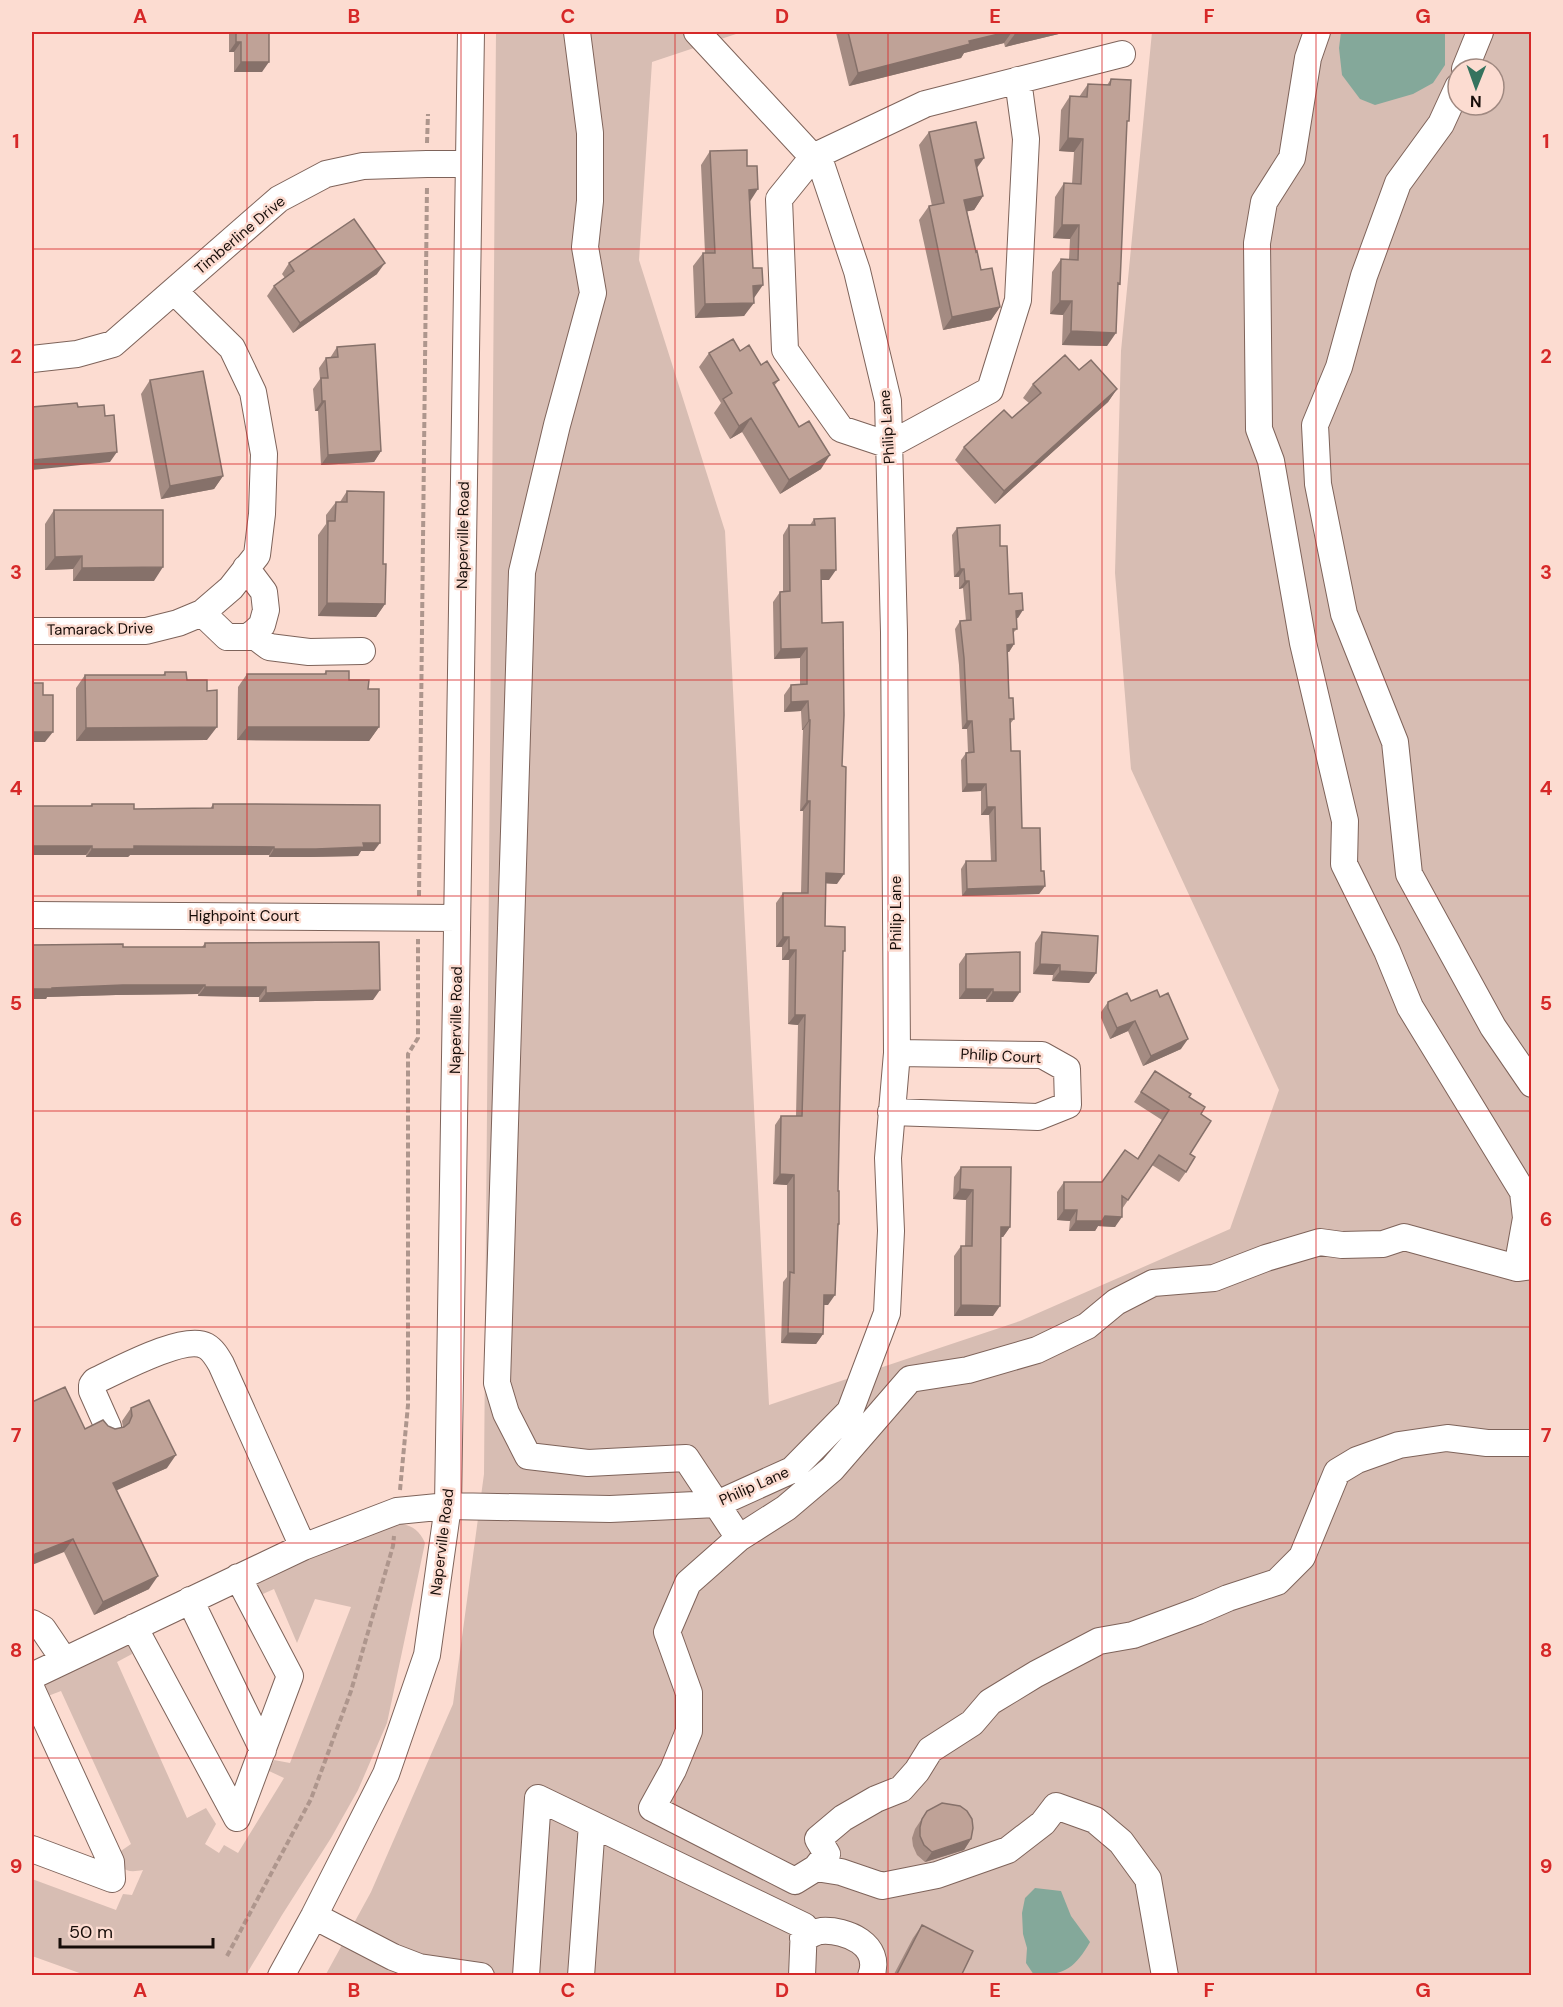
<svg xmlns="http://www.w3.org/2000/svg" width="1563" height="2007" viewBox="0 0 1563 2007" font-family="'DM Sans',sans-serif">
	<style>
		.green { fill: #d7bdb3; fill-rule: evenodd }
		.water { fill: #84a89a }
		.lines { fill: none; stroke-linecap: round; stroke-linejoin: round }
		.minor-casing { stroke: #7e635a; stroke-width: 28 }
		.path { stroke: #ae968d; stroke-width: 4; stroke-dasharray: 6 3; stroke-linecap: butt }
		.minor { stroke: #fff; stroke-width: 26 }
		.wall { fill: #a48b82 }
		.shaded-wall { fill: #86716a }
		.building { fill: #bfa297; stroke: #86716a; stroke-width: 1.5 }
		.grid { fill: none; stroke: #d62828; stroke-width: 1.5; stroke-opacity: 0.55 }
		.labels { text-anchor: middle; stroke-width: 5; stroke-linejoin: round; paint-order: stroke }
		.street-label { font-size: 15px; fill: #170d09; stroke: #fcdcd1 }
		.neatline { fill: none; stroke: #d62828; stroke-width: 2 }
		.grid-label { font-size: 20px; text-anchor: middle; font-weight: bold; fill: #d62828 }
	</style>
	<rect width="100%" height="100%" fill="#fcdcd1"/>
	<path class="green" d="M496,32h246l-90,30 -13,198 86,271 44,874 251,-84 210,-92 49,-139 -148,-321 -16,-196 6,-222 31,-319h379v1943l-1206,1 46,-84 82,-188 31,-230zM1458,69h36v36h-36z
		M384,1522c19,1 33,2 41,21l-38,180 -29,67 -27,48 -49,77 -36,60h-161l-53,-19v-77l84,31 7,-16 9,1 11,-25c-16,3 -23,1 -25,-17l13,-9 -70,-153 -13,5 -9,-11 87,-42 4,3 2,8 -15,8 70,156 19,-10 10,16 -11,20 14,9 5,-8 14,8 46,-75 -15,-7 5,-11 16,3 61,-156 -36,-8 -18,44 -23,-54 -18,8 -7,-15z"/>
	<path class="water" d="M1341,32h104v33l-12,18 -20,11 -38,11 -15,-6 -18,-24 -3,-27z
		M1035,1888l26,3 10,25 19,26c-15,26 -26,34 -56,33l-8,-12 1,-15 -4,-14 -1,-21 3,-15z"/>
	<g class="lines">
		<g class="minor-casing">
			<path id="minor" d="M577,32l13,101v68l-5,46 8,46 -36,132 -35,147 -25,811 9,30 22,43 60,7 98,-5 53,80 -51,45 -21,49 22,61v38l-16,39 -21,38 143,73 21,-13 25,4 41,14 55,-11 71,-25 35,-27 13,-17 39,14 26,22 27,37 17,97
				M1317,32l-9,26 -16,100 -28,44 -7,41 2,186 12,32 32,182 42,178 -1,43 43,87 23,56 113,185 3,26 -9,50 15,-2
				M1465,69l15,-37
				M1018,80l8,59 -8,161 -28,90 -101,55 -48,-16 -56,-79 -6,-151 34,-42 112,-53 197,-50
				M1458,87l-17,37 -43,59 -34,93 -25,91 -24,58 3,59 26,130 51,128 14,132 84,153 39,57
				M32,359l45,-5 36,-10 166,-145 47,-25 37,-8 64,-2h42
				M202,613l25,24h22l13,-12 4,-15 -2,-18 -18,-24
				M32,631h114l32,-8 24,-10 29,-25 26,-33 5,-41 2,-60 -11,-62 -21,-44 -58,-57
				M252,634l17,13 40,5 53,-1
				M32,915l425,3
				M891,1112l147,5 30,-12 -1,-36 -25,-14 -145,-2
				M108,1427l-16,-36v-6l3,-4c22,-10 89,-47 111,-35 7,4 11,11 15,18l82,183
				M739,1538l47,-30 46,-39 78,-90 58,-9 69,-20 50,-24 29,-24 37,-19 61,-5 52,-20 54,-16 22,3 41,-1 21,-7 113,31
				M190,1600l73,150
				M32,1623l11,6 21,31
				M134,1627l103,191 53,-142 -52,-99
				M32,1676l271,-129 94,-36 51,-5 162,3 107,-5 75,-34 58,-59 37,-98 4,-82 -3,-73 9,-105 -3,-421 -6,-231 -31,-130 -35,-104 -125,-135
				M32,1690l79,172 1,17 -80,-30
				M816,1868l11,-14 -9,-15 25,-21 33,-19 25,-10 16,-18 13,-21 42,-27 18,-21 46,-28 63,-33 34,-6 65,-24 30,-13 49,-16 25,-25 35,-85 20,-12 42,-15 48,-7 40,5h45
				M314,1916l79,41 26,10 62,9
				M803,1938c6,-2 11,-6 18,-7 25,-2 62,14 50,45
				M281,1976l33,-60 72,-142 41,-119 21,-149 23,-1474
				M526,1976l12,-178 266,128 -2,50
				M581,1976l11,-152"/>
		</g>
		<path class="path" d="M427,143l1,-29
			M419,896l8,-710
			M400,1490l8,-85v-351l10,-16v-99
			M227,1956l84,-157 40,-108 42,-145 1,-10"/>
		<use href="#minor" class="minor"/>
	</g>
	<path class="wall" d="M229,32h40l-7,40h-28v-20h-5z
		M837,32h230l-62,15 -1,-4 -40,10 -3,5 -112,28 -13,-53z
		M1111,79l15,46 -8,161 -11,60 -45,-1 1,-30 -13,-1 2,-42 9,-13h8l1,-20 -17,-1 2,-41 9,-14 8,1 2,-32 -15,-1 2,-41 9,-14 9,1 9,-13 19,1z
		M929,132l55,26 -7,10 6,28 -9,14 -7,1 9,41 5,18 19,37 -9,13 -48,10 -24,-110 10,-14h3l-13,-61z
		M710,151l40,50 4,97 -10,18 -49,2 -2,-52 10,-13h2l-4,-88z
		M289,263l88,11 -84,59 -26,-37 7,-10 11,-8 -3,-4z
		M337,347l44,104 -7,11 -53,3 -3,-54h-3l-2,-22 7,-10 -1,-11 7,-10h4z
		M740,351l21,14 18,15 -5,6 47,83 -41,25 -38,-62 -12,7 -16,-26 7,-10 -22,-36 10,-14z
		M1079,370l38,19 -9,13 -113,102 -40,-44 9,-13 48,-29 17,-15 -6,-5 10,-14z
		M150,380l73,96 -9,13 -53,10 -20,-105z
		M347,491l36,73 2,40 -9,13 -58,-1v-81l8,-11v-9l10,-13h4z
		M54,510l100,71h-81v-12l-28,1v-46z
		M814,519l15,61h-8l1,43 15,261 -12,-1v43l17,29 -4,236 1,33 -1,2 -10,79h-4l-1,29 -7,10 -35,-1 2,-61 4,-5v-92l-14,-1 2,-59 6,-9h15l2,-91 -10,-1 1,-64h-7v-13h-6v-44l7,-10h18l2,-82h-3l3,-81h-1l-1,-19 -17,1v-17l7,-10h9v-27l-26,1 -1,-57 7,-10h3v-57l6,-10h21z
		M957,528l43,18 9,48 9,24h-2l1,11 -4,4 1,11 -5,8h-1l1,46 5,21 -4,5 1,27 11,77 19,43 4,15 -6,8 -77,2 -1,-27 5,-8h25l-2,-46h-8v-24l-19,1 -1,-32 5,-7h2l-1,-24h-5l-3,-64 -4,-36 5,-8h6l-3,-33 -4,1v-12h-5l-2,-42z
		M326,671l42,18 11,38 -10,14 -132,-1 1,-53 9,-13h77z
		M165,672l22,8 20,60 -131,1v-53l9,-13h78z
		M92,804l42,5h76l3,-5 161,47h-13l-3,5 -48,1h-41v-2h-139l-2,2h-42l4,-51z
		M1042,932l54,41 -7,10 -37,-2 1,-6 -20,-1 2,-31z
		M205,943l168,57 -114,2v-5l-61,-1v-2l-82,1 -69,2 -1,2h-14l91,-52h79z
		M966,954l47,48h-27v-3h-27v-35z
		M1131,1001l50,48 -38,17 -15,-35 -18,8 -9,-21v-6l7,-10z
		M1155,1071l34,26 12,17 -15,58 -7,10 -27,-17 -30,44 -7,18 -17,-1 -3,5h-26l1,-10 -13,-1v-28l7,-10h38l35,-23 25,-39 -28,-18z
		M961,1167l49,60 -7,10h-2l-8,79h-39v-60l7,-10h4l1,-46 -13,-1 1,-22z
		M131,1408l36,60 -51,22 33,99 -55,26 -30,-63 21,-123 23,-3 7,3 8,-1 -1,-7z
		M927,1811l44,28 -7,11 -39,12 -8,-7 -4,-9 -1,-8 3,-9z
		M922,1925l39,51h-68l20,-38z"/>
	<path class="shaded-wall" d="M1007,32h5l-8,11 -40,10 -3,5 -112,28 9,-13 111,-32z
		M1024,32h43l-62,15 10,-13z
		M236,42h5l-7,10h-5z
		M241,62h28l-7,10h-28z
		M1068,138l15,1 -9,13 -15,-1z
		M984,158l-10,13 1,-11z
		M758,189l-9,14v-13z
		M983,196l-9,14 -19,4 9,-14z
		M1062,225h17l-9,14 -17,-1z
		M385,263l-8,11 -84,59 7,-10z
		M763,285l-9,13 -1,-12z
		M1060,301h12l-9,14 -13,-1z
		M754,303l-10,13 -49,2 10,-14z
		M1000,307l-9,13 -48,10 9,-13z
		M1071,331l45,2 -9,13 -45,-1z
		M1117,389l-9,13 -113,102 9,-13z
		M322,401h3l-7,10h-3z
		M751,418l-9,14 -12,7 9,-13z
		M381,451l-7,11 -53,3 7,-10z
		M117,452l-7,10 -78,8v-10z
		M830,455l-9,14 -41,25 9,-14z
		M223,476l-9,13 -53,10 9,-13z
		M82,556l-9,13 -28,1 10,-13z
		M163,567l-9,14h-81l9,-13z
		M960,569h4l-5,8h-5z
		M821,570h15l-7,10h-15z
		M965,581h4l-6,7 -4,1z
		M327,603l58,1 -9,13 -58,-1z
		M1023,610l-5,8 -8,1 6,-8z
		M1014,644l-5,8h-7l5,-7z
		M807,648l-7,10 -26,1 7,-10z
		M808,701l-7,10 -17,1 7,-10z
		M809,720h1l-7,10h-1z
		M967,721h5l-5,8h-5z
		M217,727l-10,13 -131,1 10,-13z
		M247,727h132l-10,14 -132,-1z
		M32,732h21l-8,10h-13z
		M967,784h19l-5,7 -19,1z
		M807,801h3l-7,10h-3z
		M987,807h8l-6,8h-8z
		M363,843h17l-6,8h-13l-3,5 -48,1h-41l5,-8z
		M32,846h60l-6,9h-54z
		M134,846l140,1 -5,8h-139l-2,2h-42l6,-8z
		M826,873l18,1 -7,10 -18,-1z
		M1045,886l-6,8 -77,2 5,-7z
		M783,937h6l-7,10h-6z
		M789,950h7l-7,10h-7z
		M1040,964l20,1 -7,10 -20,-1z
		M1060,971l36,2 -7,10 -37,-2z
		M123,985h82l-7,9 -82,1 -69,2 -1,2h-14v-10z
		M205,987h61l-7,10 -61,-1z
		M966,989h27l-7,10h-27z
		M380,990l-7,10 -114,2 7,-9z
		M993,992h27l-7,10h-27z
		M795,1015h10l-7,10 -10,-1z
		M1135,1021l-7,10 -18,8 7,-11z
		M1188,1039l-7,10 -38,17 8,-10z
		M780,1174l14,1 -7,10 -14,-1z
		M960,1189l13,1 -7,10 -13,-1z
		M1064,1210h13l-7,11 -13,-1z
		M1105,1216l17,1 -7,10 -17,-1 -3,5h-26l7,-10z
		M1001,1227h9l-7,10h-9z
		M824,1295h11l-7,10h-11z
		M961,1305l39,1 -7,10h-39z
		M788,1333l35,1 -7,10 -35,-1z
		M176,1455l-9,13 -63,28 9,-13z
		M73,1539l-9,13 -32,13 3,-11z
		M158,1576l-9,13 -55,26 9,-13z
		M971,1839l-7,11 -39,12 7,-10z"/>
	<path class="building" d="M236,32h33v30h-28v-20h-5z
		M848,32h159l-38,9 1,3 -112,29z
		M1014,32h10l-9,2z
		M1111,79l20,1 -2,41h-2l-7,163 -2,-1 -2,50 -45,-2 1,-30h-12l1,-42 17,1 1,-35h-17l2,-42 17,1 2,-45 -15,-1 2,-42 17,1 1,-13 22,1z
		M976,122l8,36 -9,2 8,36 -19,4 12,52 1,-1 4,19 11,-2 8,39 -48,10 -23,-111 15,-3 -15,-71z
		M747,150v16h10l1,23 -9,1 4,78h9l1,17 -10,1 1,17 -49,1 -2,-51h12l-5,-102z
		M354,219l31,44 -85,60 -26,-37 20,-15 -5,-8z
		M733,339l7,12 9,-6 12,20 6,-4 12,19 -6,3 26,44 10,-6 21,34 -41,25 -38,-62 -12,8 -16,-27 9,-6 -23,-40z
		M375,344l6,107 -53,4 -3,-54h-3l-1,-23h7l-2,-20 12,-1 -1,-10z
		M1065,355l14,15 12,-10 26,29 -113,102 -40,-44 40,-37 8,8 29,-25 -8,-9z
		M203,371l20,105 -53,10 -20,-106z
		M77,403l1,4 26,-2 1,11 9,-1 3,37 -85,8v-53z
		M347,491l37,1 -1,72h3l-1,40 -58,-1 1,-82h7l1,-19h11z
		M54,510h109v57l-81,1v-12l-27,1z
		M835,518l1,52h-15l1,53 21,-1 1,93 -2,51 4,1 -2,107 -18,-1 -1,53 20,1v24h-2l-5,240h1v33h-1l-3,71h-11l-1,39 -35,-1 2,-61 4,1v-98l-14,-1 1,-58h21l3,-101h-10l1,-65h-7v-13h-6v-44h25l2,-92h-3l3,-81h-1l-1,-19 -17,1v-17l16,-1v-36l-26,1 -1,-57 10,-1 -1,-66h26l-1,-6z
		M1000,525v21h7l2,48 13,-1 1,17 -7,1 1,18h-4l1,15 -7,1 2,53h4l1,21h-4l1,32h9l2,77h18l1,43h3l1,15 -78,3 -1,-28h30l-1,-54h-8l-1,-23h-19l-1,-31 8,-1 -2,-31h-5l-3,-63 -4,-37 11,-1 -2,-39h-4l-1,-12h-4l-3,-41z
		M326,671h23v9h20l-1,9h11v38h-132v-53h79z
		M165,672h21l1,8h20v11l10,-1v37l-131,1 -1,-53h80z
		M32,683h11v12h10v37h-21z
		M92,804h42v5l79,-1v-4h42l125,1v38h-17l1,4 -48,2h-42v-2l-140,-1v3h-42v-3h-60v-40h60z
		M1042,932l56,4 -2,37 -36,-2v-6l-20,-1z
		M379,942l1,48 -114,3v-6h-61v-2h-82l-71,3v1h-20v-44l91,-1v3h82v-4z
		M1020,952v40h-27v-3h-27v-35z
		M1157,990l3,7 8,-4 20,46 -37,17 -16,-35 -18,7 -9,-20v-6l19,-9 4,8z
		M1155,1071l36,23 -2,3 16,10 -4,7 10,7 -21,33 5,3 -9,15 -27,-17 -31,45 -6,-4v21l-17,-1 -3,5h-26l1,-11h-13v-28h38l23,-32 13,9 31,-49 -28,-18z
		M961,1167h50l-1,60h-9l-1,79 -39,-1v-59h11l1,-56 -13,-1z
		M65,1387l20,42 18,-9 5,6 7,3 9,-2 5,-4 3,-7 -1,-8 18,-8 27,55 -63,28 45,93 -55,26 -30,-63 -38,15 -3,10v-162z
		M942,1803l18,3 7,5 5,8 1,9 -2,11 -39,13 -8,-7 -4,-9v-9l2,-8 5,-8z
		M922,1925l51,26 -12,25h-65z"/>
	<path class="grid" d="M247,32v1944M461,32v1944M675,32v1944M888,32v1944M1102,32v1944M1316,32v1944M32,249h1500M32,464h1500M32,680h1500M32,896h1500M32,1111h1500M32,1327h1500M32,1543h1500M32,1758h1500"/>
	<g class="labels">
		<g class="street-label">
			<text transform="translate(240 235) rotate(-40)" y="5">Timberline Drive</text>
			<text transform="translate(887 427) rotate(-94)" y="5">Philip Lane</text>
			<text transform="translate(463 535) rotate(-89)" y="5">Naperville Road</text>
			<text transform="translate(100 629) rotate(-1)" y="5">Tamarack Drive</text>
			<text transform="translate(896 913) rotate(-90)" y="5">Philip Lane</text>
			<text x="244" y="921">Highpoint Court</text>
			<text transform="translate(456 1020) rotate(-89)" y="5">Naperville Road</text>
			<text transform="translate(1001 1056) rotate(3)" y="5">Philip Court</text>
			<text transform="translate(754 1486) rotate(-24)" y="5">Philip Lane</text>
			<text transform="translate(442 1542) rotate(-83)" y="5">Naperville Road</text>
		</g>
	</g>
	<rect width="1563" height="2007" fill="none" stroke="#fcdcd1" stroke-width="66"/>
	<g transform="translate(1476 87) rotate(181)"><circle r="28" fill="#fcdcd1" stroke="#a08981" stroke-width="1.5"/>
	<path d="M0-4.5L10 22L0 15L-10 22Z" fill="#35735e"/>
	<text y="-9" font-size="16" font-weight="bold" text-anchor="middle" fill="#170d09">N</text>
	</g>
	<path d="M60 1938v9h153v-9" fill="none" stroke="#170d09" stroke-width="3"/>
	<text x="69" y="1938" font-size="18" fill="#170d09" stroke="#fcdcd1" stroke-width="4.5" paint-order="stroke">50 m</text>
	<rect x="33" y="33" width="1497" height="1941" class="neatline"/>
	<g class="grid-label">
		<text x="140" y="23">A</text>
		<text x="354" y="23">B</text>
		<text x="568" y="23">C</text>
		<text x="782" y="23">D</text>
		<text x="995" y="23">E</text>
		<text x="1209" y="23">F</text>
		<text x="1423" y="23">G</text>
		<text x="16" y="148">1</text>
		<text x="1546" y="148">1</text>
		<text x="16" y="363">2</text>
		<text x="1546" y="363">2</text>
		<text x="16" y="579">3</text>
		<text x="1546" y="579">3</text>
		<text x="16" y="795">4</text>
		<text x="1546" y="795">4</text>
		<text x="16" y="1010">5</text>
		<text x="1546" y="1010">5</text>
		<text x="16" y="1226">6</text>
		<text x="1546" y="1226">6</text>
		<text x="16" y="1442">7</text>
		<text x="1546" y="1442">7</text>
		<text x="16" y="1657">8</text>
		<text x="1546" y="1657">8</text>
		<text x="16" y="1873">9</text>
		<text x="1546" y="1873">9</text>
		<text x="140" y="1997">A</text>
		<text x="354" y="1997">B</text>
		<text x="568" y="1997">C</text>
		<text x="782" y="1997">D</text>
		<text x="995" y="1997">E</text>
		<text x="1209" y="1997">F</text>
		<text x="1423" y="1997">G</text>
	</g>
</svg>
